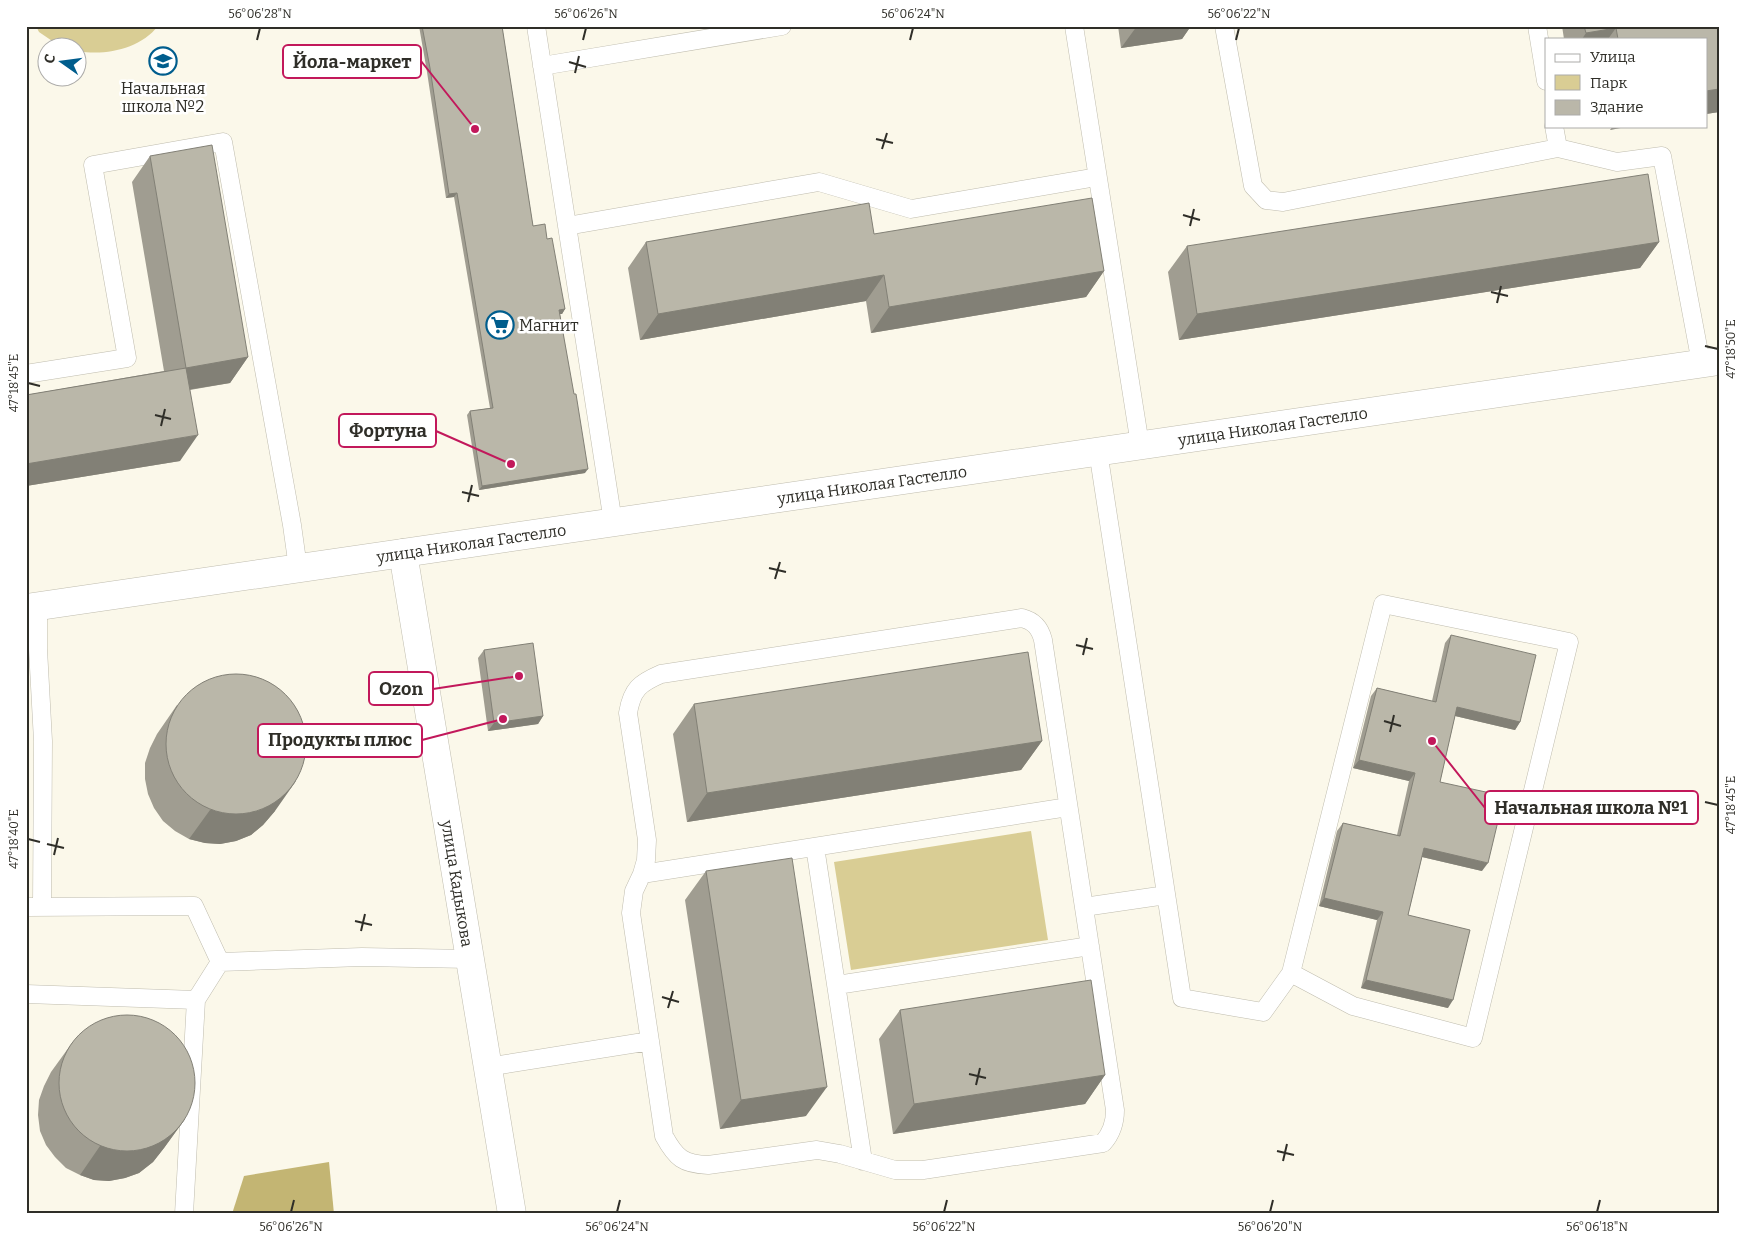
<svg xmlns="http://www.w3.org/2000/svg" width="1745" height="1240" viewBox="0 0 1745 1240" font-family="Bitter,serif">
	<style>
		.green { fill: #d9cd94 }
		.forest { fill: #c3b573 }
		.lines { fill: none; stroke-linecap: round; stroke-linejoin: round }
		.lane-casing { stroke: #bfbcae; stroke-width: 19 }
		.street-casing { stroke: #bfbcae; stroke-width: 29 }
		.lane { stroke: #fff; stroke-width: 18 }
		.street { stroke: #fff; stroke-width: 28 }
		.wall { fill: #a09d91 }
		.shaded-wall { fill: #828076 }
		.building { fill: #bab7a9; stroke: #828076 }
		.ticks { fill: none; stroke: #2f2e28; stroke-width: 2 }
		.labels { text-anchor: middle; stroke-width: 5; stroke-linejoin: round; paint-order: stroke }
		.poi-label { font-size: 16px; fill: #2f2e28; stroke: #fff }
		.street-label { font-size: 16px; fill: #2f2e28; stroke: #fff }
		.leader { fill: none; stroke: #c2185b; stroke-width: 2 }
		.callout-dot { fill: #c2185b; stroke: #fff; stroke-width: 2 }
		.callout { fill: #fff; stroke: #c2185b; stroke-width: 2 }
		.callout-label { font-size: 18px; text-anchor: middle; font-weight: bold; fill: #2f2e28 }
		.neatline { fill: none; stroke: #2f2e28; stroke-width: 2 }
		.ticks-label { font-size: 12px; text-anchor: middle; fill: #2f2e28 }
	</style>
	<rect width="100%" height="100%" fill="#fbf8ea"/>
	<path class="green" d="M36,26h122c-18,23 -53,30 -80,25v-3l-17,-1 -22,-15z
		M1031,831l17,109 -197,30 -17,-108z"/>
	<path class="forest" d="M329,1162l5,52h-102l12,-38z"/>
	<g class="lines">
		<g class="lane-casing">
			<path id="lane" d="M536,26l77,496
				M1074,26l66,419
				M1224,26l29,160 13,14 17,2 275,-54 59,14 45,-6 39,207
				M1537,26l9,55
				M542,66l240,-40
				M1554,126l4,22
				M567,226l252,-44 92,27 186,-32
				M26,374l101,-16 -34,-193 130,-23 69,383 6,43
				M1098,451l84,547 81,14 28,-39 92,-369 186,38 -96,396 -120,-32 -62,-33
				M38,606v43l5,92 -1,166
				M1022,618c12,3 18,10 21,22l72,470c0,13 -3,23 -12,33l-180,27h-28l-55,-16 -23,-4 -109,15c-25,-1 -32,-7 -44,-29l-33,-223 3,-22 8,-17 4,-14 1,-20 -19,-127c4,-24 12,-30 33,-39z
				M815,847l48,314
				M642,874l426,-67
				M26,907l168,-1 26,56 -24,38
				M1084,907l82,-12
				M220,962l142,-5 108,2
				M837,985l253,-39
				M26,994l170,6 -12,214
				M487,1067l163,-26"/>
		</g>
		<g class="street-casing">
			<g id="street">
				<path id="s1" d="M403,553l109,661"/>
				<path id="s2" d="M26,608l1693,-247"/>
			</g>
		</g>
		<use href="#lane" class="lane"/>
		<use href="#street" class="street"/>
	</g>
	<path class="wall" d="M419,26h83l31,200 14,13 18,70 -3,5h-2l25,159 -106,17 -12,-75 3,-4 20,-3 -36,-211 -8,1 -19,-126z
		M1118,26h73l-9,13 -61,9z
		M1562,26h157v86l-13,2v-75h-142z
		M150,156l98,201 -18,26 -40,7 -10,71 -154,25v-91l138,-24 -32,-189z
		M874,234l230,37 -18,26 -215,36 -5,-32 -226,39 -12,-72 18,-26z
		M1659,242l-19,26 -461,72 -11,-68 19,-26z
		M1451,635l69,87 -5,8 -60,-14 -15,66 42,89 -60,-14 -14,58 40,93 -87,-20 16,-68 -58,-14 18,-75 6,-8 54,12 12,-54 -56,-13 18,-72 6,-8 55,13 13,-58z
		M484,650l59,66 -5,8 -50,7 -10,-73z
		M694,704l348,37 -21,29 -334,52 -14,-88z
		M177,705l98,106 -12,14 -12,10 -15,6 -16,3 -15,-1 -16,-4 -14,-8 -12,-10 -9,-13 -6,-14 -3,-15v-16l5,-15 7,-14z
		M706,871l100,245 -86,13 -35,-229z
		M900,1010l205,65 -20,29 -192,30 -14,-95z
		M72,1043l113,76 -21,29 -11,14 -14,11 -14,5 -16,3 -15,-1 -14,-5 -14,-7 -11,-11 -9,-12 -6,-14 -2,-16 1,-15 5,-14 7,-14z"/>
	<path class="shaded-wall" d="M1137,26h54l-9,13 -61,9z
		M1616,28l-8,11h-26l4,-6z
		M1719,89v23l-13,2v-23z
		M1613,126h18l-21,4z
		M457,193l-3,4 -8,1 3,-4z
		M1659,242l-19,26 -461,72 18,-26z
		M1104,271l-18,26 -215,36 18,-26z
		M884,275l-18,26 -226,39 18,-26z
		M565,309l-3,5h-6l3,-4z
		M248,357l-18,26 -62,10 18,-25z
		M198,435l-18,26 -154,25v-22z
		M588,469l-3,4 -106,17 3,-4z
		M1457,707l63,15 -5,8 -64,-15z
		M543,716l-5,8 -50,7 6,-8z
		M1042,741l-21,29 -334,52 20,-29z
		M1359,760l56,13 -6,8 -56,-13z
		M296,781l-21,30 -12,14 -12,10 -15,6 -16,3 -15,-1 -16,-4 21,-29z
		M1424,848l64,15 -6,8 -64,-15z
		M1324,898l59,14 -6,8 -58,-14z
		M1366,980l87,20 -5,8 -87,-20z
		M1105,1075l-20,29 -192,30 21,-30z
		M827,1087l-21,29 -86,13 21,-29z
		M185,1119l-21,29 -11,14 -14,11 -14,5 -16,3 -15,-1 -14,-5 20,-29z"/>
	<path class="building" d="M422,26h80l31,200 12,-2 2,15 5,-1 13,71 -6,1 15,84h2l12,75 -106,17 -12,-75 23,-3 -36,-215 -8,1 -19,-126z
		M1584,26h135v63l-13,2v-52h-88l-2,-11 -30,5z
		M212,145l36,212 -62,11 -36,-212z
		M1648,174l11,68 -462,72 -10,-68z
		M1092,198l12,73 -215,36 -5,-32 -226,39 -12,-72 223,-39 5,31z
		M186,368l12,67 -172,29v-69z
		M1451,635l85,20 -16,67 -63,-15 -17,75 64,14 -16,67 -64,-15 -16,67 62,15 -17,70 -87,-20 17,-68 -59,-14 19,-75 57,13 15,-63 -56,-13 18,-72 59,14z
		M533,643l10,73 -49,7 -10,-73z
		M1028,652l14,89 -335,52 -13,-89z
		M166 744a70 70 0 1 1 140 0a70 70 0 1 1-140 0Z
		M792,858l35,229 -86,13 -35,-229z
		M1091,980l14,95 -191,29 -14,-94z
		M59 1083a68 68 0 1 1 136 0a68 68 0 1 1-136 0Z"/>
	<path class="ticks" d="M257,40l3,-12M583,40l3,-12M910,40l3,-12M1236,40l3,-12M569,62l17,5M575,73l4,-17M876,139l17,4M882,149l5,-16M1183,215l17,5M1190,226l4,-17M1491,292l17,4M1497,303l4,-17M1705,346l13,3M28,383l12,3M155,415l16,4M161,426l4,-17M462,492l17,4M468,502l4,-17M769,568l17,4M775,579l5,-17M1076,645l17,4M1083,655l4,-17M1384,721l17,5M1390,732l4,-17M1705,802l13,3M28,839l12,3M47,844l17,4M54,855l4,-17M355,921l17,4M361,931l4,-17M662,997l17,5M668,1008l5,-17M969,1074l17,4M976,1085l4,-17M1277,1151l17,4M1283,1161l4,-17M291,1212l3,-12M617,1212l3,-12M944,1212l3,-12M1270,1212l3,-12M1597,1212l3,-12"/>
	<defs>
		<g id="school-ring" transform="scale(1.4375)"><circle r="9.5" fill="#fff" stroke="#005d8d" stroke-width="1.5"/><path d="M0-5L7-2L0 1L-7-2ZM-4 1L0 2.5L4 1V4Q0 6-4 4Z" fill="#005d8d"/></g>
		<g id="supermarket-ring" transform="scale(1.4375)"><circle r="9.5" fill="#fff" stroke="#005d8d" stroke-width="1.5"/><path d="M-6-5.5h2.5l.6 2H6L4.5 2H-2.5L-4.4-4H-6ZM-1.5 3.2a1.3 1.3 0 1 0 .1 0ZM3 3.2a1.3 1.3 0 1 0 .1 0Z" fill="#005d8d"/></g>
	</defs>
	<g fill-rule="evenodd">
		<use href="#school-ring" x="163" y="61"/>
		<use href="#supermarket-ring" x="500" y="325"/>
	</g>
	<g class="labels">
		<g class="poi-label">
			<text x="163" y="94">Начальная<tspan x="163" dy="18">школа №2</tspan></text>
			<text x="519" y="331" text-anchor="start">Магнит</text>
		</g>
		<g class="street-label">
			<text dy="6" stroke="none"><textPath href="#s2" startOffset="1260">улица Николая Гастелло</textPath></text>
			<text dy="6" stroke="none"><textPath href="#s2" startOffset="855">улица Николая Гастелло</textPath></text>
			<text dy="6" stroke="none"><textPath href="#s2" startOffset="450">улица Николая Гастелло</textPath></text>
			<text dy="6" stroke="none"><textPath href="#s1" startOffset="335">улица Кадыкова</textPath></text>
		</g>
	</g>
	<path class="leader" d="M475 129L421 61M511 464L436 431M519 676L433 689M503 719L422 740M1432 741L1485 808"/>
	<g class="callout-dot">
		<circle cx="475" cy="129" r="5"/>
		<circle cx="511" cy="464" r="5"/>
		<circle cx="519" cy="676" r="5"/>
		<circle cx="503" cy="719" r="5"/>
		<circle cx="1432" cy="741" r="5"/>
	</g>
	<g class="callout">
		<rect x="283" y="45" width="138" height="33" rx="5"/>
		<rect x="339" y="414" width="97" height="33" rx="5"/>
		<rect x="369" y="672" width="64" height="33" rx="5"/>
		<rect x="258" y="724" width="164" height="33" rx="5"/>
		<rect x="1485" y="791" width="213" height="33" rx="5"/>
	</g>
	<g class="callout-label">
		<text x="352" y="68">Йола-маркет</text>
		<text x="388" y="437">Фортуна</text>
		<text x="401" y="695">Ozon</text>
		<text x="340" y="746">Продукты плюс</text>
		<text x="1591" y="814">Начальная школа №1</text>
	</g>
	<rect width="1745" height="1240" fill="none" stroke="#ffffff" stroke-width="55"/>
	<rect x="1545" y="38" width="162" height="90" fill="#ffffff" stroke="#acaba9"/>
	<rect x="1555" y="54" width="25" height="8" fill="#ffffff" stroke="#acaba9"/>
	<text x="1590" y="62" font-size="15" fill="#2f2e28">Улица</text>
	<rect x="1555" y="75" width="25" height="15" fill="#d9cd94" stroke="#acaba9"/>
	<text x="1590" y="88" font-size="15" fill="#2f2e28">Парк</text>
	<rect x="1555" y="100" width="25" height="15" fill="#bab7a9" stroke="#acaba9"/>
	<text x="1590" y="112" font-size="15" fill="#2f2e28">Здание</text>
	<g transform="translate(62 62) rotate(284)"><circle r="24" fill="#ffffff" stroke="#acaba9"/>
	<path d="M0-4L9 19L0 12L-9 19Z" fill="#005d8d"/>
	<text y="-8" font-size="14" font-weight="bold" text-anchor="middle" fill="#2f2e28">С</text>
	</g>
	<rect x="28" y="28" width="1690" height="1184" class="neatline"/>
	<g class="ticks-label">
		<text x="260" y="18">56°06'28"N</text>
		<text x="586" y="18">56°06'26"N</text>
		<text x="913" y="18">56°06'24"N</text>
		<text x="1239" y="18">56°06'22"N</text>
		<text transform="translate(1731 349) rotate(-90)" y="4">47°18'50"E</text>
		<text transform="translate(14 383) rotate(-90)" y="4">47°18'45"E</text>
		<text transform="translate(1731 805) rotate(-90)" y="4">47°18'45"E</text>
		<text transform="translate(14 839) rotate(-90)" y="4">47°18'40"E</text>
		<text x="291" y="1231">56°06'26"N</text>
		<text x="617" y="1231">56°06'24"N</text>
		<text x="944" y="1231">56°06'22"N</text>
		<text x="1270" y="1231">56°06'20"N</text>
		<text x="1597" y="1231">56°06'18"N</text>
	</g>
</svg>
